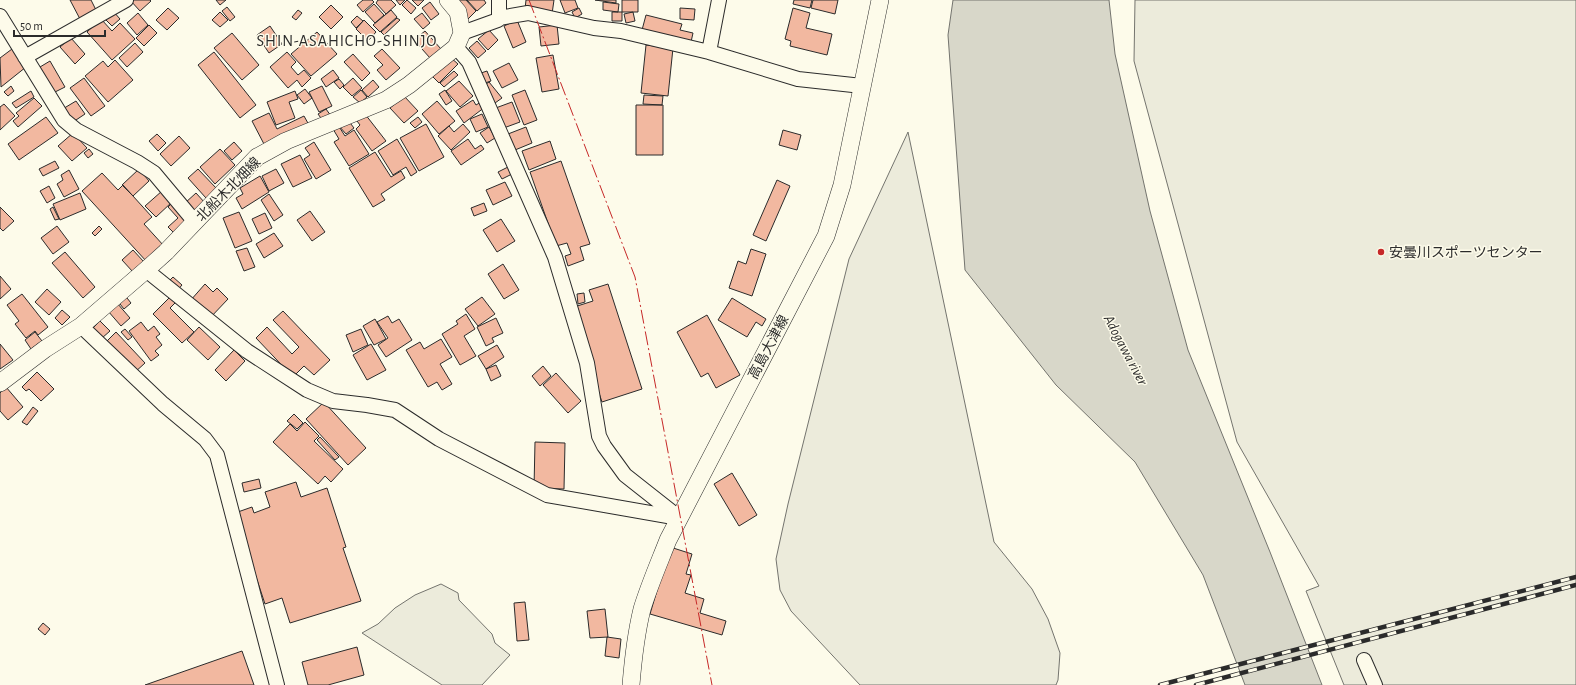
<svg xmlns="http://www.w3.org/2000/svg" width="1576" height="685" viewBox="0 0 1576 685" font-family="'Alegreya Sans','Noto Sans JP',sans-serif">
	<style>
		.green { fill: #ecebdb; stroke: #74746e }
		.water { fill: #d8d7c9; stroke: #74746e }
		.building { fill: #f2b8a0; stroke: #2b2b2b }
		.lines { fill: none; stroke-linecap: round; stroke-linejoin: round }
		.minor-casing { stroke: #2b2b2b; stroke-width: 16 }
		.major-casing { stroke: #2b2b2b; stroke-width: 18 }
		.minor { stroke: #fdfbea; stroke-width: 14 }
		.major { stroke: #fdfbea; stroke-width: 17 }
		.rail-casing { stroke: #2b2b2b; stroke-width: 4.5 }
		.rail { stroke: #fdfbea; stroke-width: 3; stroke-dasharray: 9; stroke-linecap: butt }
		.power { stroke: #c62828; stroke-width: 1; stroke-dasharray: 14 3 2 3; stroke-linecap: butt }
		.poi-dot { fill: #c62828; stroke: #fdfbea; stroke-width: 1.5 }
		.labels { text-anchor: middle; stroke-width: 3; stroke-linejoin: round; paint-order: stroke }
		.street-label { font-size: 14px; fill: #2b2b2b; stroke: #fdfbea }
		.poi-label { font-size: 14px; fill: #2b2b2b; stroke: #fdfbea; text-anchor: start }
		.water-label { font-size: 15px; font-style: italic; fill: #2b2b2b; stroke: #fdfbea }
		.quarter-label { font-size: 16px; letter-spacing: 1px; fill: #2b2b2b; stroke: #fdfbea }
	</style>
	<rect width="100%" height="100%" fill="#fdfbea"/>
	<path class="green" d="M1135,0h441v685h-232l-38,-94 13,-5 -82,-144 -103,-381z
		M908,132l86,410 38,47 16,30 12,34 -2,27 -2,5h-196l-69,-74 -11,-21 -4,-31 12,-55 61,-245z
		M441,584l17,9 1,7 33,34 3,9 15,12 -28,30h-40l-80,-52 16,-9 17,-16 20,-13z"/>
	<path class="water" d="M953,0h156l6,54 35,157 38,139 82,202 52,133h-77l-42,-110 -68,-113 -79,-77 -91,-115 -17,-235z"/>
	<path class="building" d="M70,0h21l5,10 -16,9z
		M130,0h20l1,1 -11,10z
		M216,0h10l-6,5z
		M363,0h9l2,2 -11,10 -6,-7z
		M378,0h13l5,5 -10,9 -10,-11z
		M396,0h9l-5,5z
		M407,0l9,8 -5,6 -9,-9z
		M412,0h12l-6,6z
		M451,0h15l10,11 -8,8z
		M467,0h17l2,3 -9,8z
		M526,0h28l-2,14 -27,-5z
		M560,0h15l3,8 -13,5z
		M595,0h21v3z
		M622,0h16v12h-16z
		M794,0h18l-2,8 -17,-4z
		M813,0h25l-3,14 -24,-6z
		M430,2l9,12 -8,6 -9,-12z
		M603,2l16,2 -1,8 -15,-2z
		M374,4l10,11 -9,8 -10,-11z
		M331,5l12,12 -12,12 -12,-12z
		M227,7l8,10 -5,4 -8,-10z
		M168,8l11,10 -12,12 -11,-10z
		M579,8l3,6 -7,4 -3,-6z
		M680,8l15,1 -1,11 -14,-1z
		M793,8l17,5 -4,15 26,6 -5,21 -37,-9 1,-5 -6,-2z
		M298,10l4,3 -6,7 -4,-3z
		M391,10l6,7 -17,15 -7,-7z
		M113,11l7,8 -8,7 -8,-8z
		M220,12l8,8 -8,7 -8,-7z
		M612,12h10v9h-10z
		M633,12l2,9 -9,2 -2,-9z
		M138,13l10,12 -11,10 -10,-12z
		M422,13l8,10 -7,6 -9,-10z
		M646,15l36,9 -2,6 13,3 -2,9 -49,-12z
		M357,16l6,5 -7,7 -5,-6z
		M397,18l3,2 -16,15 -3,-3z
		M101,19l11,12 8,-8 15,16 -23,21 -25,-28z
		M364,20l12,12 -8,9 -12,-12z
		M517,20l9,22 -13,6 -9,-22z
		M149,25l8,8 -13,13 -8,-8z
		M557,25l2,19 -18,2 -2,-19z
		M270,26l12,18 -13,9 -12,-18z
		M489,30l9,10 -10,10 -10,-11z
		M425,31l16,18 -11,9 -16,-18z
		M317,32l20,22 -26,22 -20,-22z
		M232,33l27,32 -17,15 -28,-32z
		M71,38l14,16 -10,10 -15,-17z
		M477,41l9,10 -8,7 -9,-10z
		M135,43l8,9 -16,15 -8,-9z
		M646,45l27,3 -5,48 -27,-3z
		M12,49l14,18 -25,20 -1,-29z
		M382,49l18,19 -14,12 -9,-10 6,-5 -9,-9z
		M214,52l42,53 -16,13 -42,-53z
		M287,52l9,10 -5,5 7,8 6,-5 7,8 -9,9 -5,-7 -9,8 -18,-21z
		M353,54l17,19 -8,8 -18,-19z
		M553,55l6,34 -17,3 -6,-34z
		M450,57l8,7 -19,19 -7,-7z
		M115,60l18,20 -25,22 -23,-26 18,-15 5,6z
		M50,61l15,26 -16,8 -14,-25z
		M509,63l9,17 -16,8 -9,-17z
		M333,70l6,8 -13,9 -5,-8z
		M454,71l4,4 -14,12 -4,-4z
		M487,71l4,10 -6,2 -4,-10z
		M84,78l21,28 -14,10 -21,-28z
		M353,78l9,10 -10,8 -9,-9z
		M339,79l5,6 -4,4 -6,-7z
		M373,80l6,7 -11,10 -6,-7z
		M459,81l14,15 -13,11 -14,-16z
		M489,82l13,16 -7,5 -13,-16z
		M11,86l3,5 -6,5 -4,-4z
		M322,86l10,20 -13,6 -10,-20z
		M305,89l7,9 -8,6 -7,-9z
		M361,90l6,7 -7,6 -7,-6z
		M445,90l7,11 -6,4 -7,-11z
		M525,90l12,30 -13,5 -12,-30z
		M31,91l3,6 -18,11 -4,-5z
		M295,91l3,8 -9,3 6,16 -19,7 -9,-23z
		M644,95l19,1 -1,9 -19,-1z
		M404,96l14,15 -14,12 -14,-15z
		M34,98l8,8 -24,21 -5,-6 6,-5 -3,-3z
		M473,100l3,5 5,-3 4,5 -21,16 -8,-12z
		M76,101l9,13 -15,10 -9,-14z
		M437,101l18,20 -16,13 -17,-20z
		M512,102l8,20 -19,7 -8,-20z
		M4,104l11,12 -15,14v-23z
		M636,105h27v50h-27z
		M326,109l5,7 -8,5 -5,-7z
		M269,113l8,16 27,-13 5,9 -44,21 -13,-25z
		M365,114l21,27 -14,10 -16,-22 4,-4 -3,-4z
		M482,114l6,13 -12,5 -6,-13z
		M46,117l12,16 -39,27 -11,-16z
		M418,117l4,5 -7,6 -5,-5z
		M347,119l7,9 -8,6 -7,-8z
		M426,124l18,33 -25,14 -19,-33z
		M463,124l7,8 -19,18 -13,-14 11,-10 5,6z
		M338,125l7,11 9,-6 15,24 -20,12 -15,-24 5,-3 -6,-10z
		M489,127l6,11 -8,5 -7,-10z
		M526,127l6,16 -17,7 -7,-16z
		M783,130l18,5 -4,15 -18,-5z
		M73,133l14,15 -15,13 -14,-15z
		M157,134l9,9 -8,8 -9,-10z
		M179,136l11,12 -19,18 -11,-12z
		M397,139l20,33 -6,4 -5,-9 -13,8 -15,-24z
		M468,139l7,10 6,-4 3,4 -23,16 -10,-14z
		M550,141l6,18 -27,11 -7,-19z
		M234,142l8,9 -10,9 -8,-9z
		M314,142l17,28 -15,9 -12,-20 6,-4 -5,-7z
		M89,149l4,5 -5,4 -4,-5z
		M220,149l15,16 -20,19 -15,-17z
		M375,152l16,25 10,-6 4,7 -24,16 4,6 -12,7 -24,-39z
		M300,155l12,23 -19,9 -12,-23z
		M55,161l4,7 -16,8 -4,-7z
		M561,161l29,83 -10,3 4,13 -16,6 -3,-10 6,-2 -4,-11 -11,3 -26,-74z
		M508,167l4,7 -10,5 -4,-7z
		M139,169l10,12 -16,15 -11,-11z
		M198,169l19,20 -11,9 -18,-20z
		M276,169l8,14 -15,8 -7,-15z
		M69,170l10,19 -15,8 -7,-13 6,-4 -2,-5z
		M102,173l16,17 5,-5 29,32 -8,7 20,22 -17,16 -65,-71z
		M260,176l9,16 -27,17 -6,-11 7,-4 -3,-6z
		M777,180l13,6 -24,55 -13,-6z
		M505,182l7,14 -19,9 -7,-15z
		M49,186l6,12 -8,5 -7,-12z
		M162,191l10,11 -16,15 -11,-11z
		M80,193l6,16 -26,11 -7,-16z
		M196,193l9,10 -11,10 -9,-10z
		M269,194l14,21 -9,6 -13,-21z
		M173,202l17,19 -15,13 -7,-7 10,-9 -10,-11z
		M484,203l3,8 -13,5 -3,-8z
		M0,207l14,14 -11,10 -3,-3z
		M53,207l6,12 -4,1 -5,-11z
		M310,211l15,21 -13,9 -15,-21z
		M239,212l13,29 -17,7 -12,-30z
		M265,213l7,15 -13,6 -7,-15z
		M501,219l14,22 -18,11 -14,-22z
		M57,226l12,16 -16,12 -12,-16z
		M99,226l3,3 -7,7 -3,-3z
		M274,233l9,13 -19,12 -8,-14z
		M247,248l8,19 -11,4 -8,-20z
		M751,249l15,5 -14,42 -23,-8 9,-27 8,3z
		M133,250l11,12 -11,10 -11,-12z
		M65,252l30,35 -12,11 -31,-35z
		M503,264l16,26 -15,9 -16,-25z
		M0,276l11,13 -11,10z
		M173,277l9,8 -7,8 -9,-9z
		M205,284l8,8 4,-4 11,11 -19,20 -19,-18z
		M608,284l34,105 -40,13 -31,-94 22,-7 -4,-11z
		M47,289l14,13 -12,13 -14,-13z
		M123,293l8,10 -7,6 -8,-10z
		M584,293l1,9 -7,2 -1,-10z
		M22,294l26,33 -10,8 -3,-4 -9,7 -11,-14 4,-3 -12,-16z
		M170,297l5,6 -5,5 24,24 -12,11 -29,-29z
		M482,297l13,17 -17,12 -13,-17z
		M732,298l34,21 -4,7 -6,-4 -9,15 -29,-17z
		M117,303l13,15 -9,8 -13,-15z
		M62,310l8,7 -8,8 -7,-7z
		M283,311l47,49 -16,15 -10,-9 -11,11 -37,-39 11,-11 25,27 7,-7 -26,-27z
		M466,314l9,15 -11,7 12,20 -16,9 -18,-31 16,-10 -2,-3z
		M707,315l33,60 -24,13 -8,-15 -7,4 -24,-45z
		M388,316l4,7 7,-4 13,21 -26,17 -8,-12 10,-7 -11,-16z
		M496,318l7,15 -11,5 2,4 -8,4 -9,-19z
		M375,319l11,20 -12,6 -11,-19z
		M100,321l10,10 -8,7 -9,-10z
		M141,322l7,9 6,-5 6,8 -4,3 6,8 -7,6 4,4 -8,6 -22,-30z
		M199,327l21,20 -12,13 -21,-20z
		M125,329l7,8 -4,3 -7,-8z
		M361,329l7,16 -15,7 -7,-17z
		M35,332l7,9 -11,8 -6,-9z
		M116,332l29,31 -11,10 -29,-30z
		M441,339l11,18 -12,7 12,20 -10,6 -5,-8 -9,5 -22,-37 14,-8 4,7z
		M0,344l13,16 -13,9z
		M371,344l15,26 -19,10 -14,-25z
		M497,345l7,12 -18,12 -8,-13z
		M234,350l11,11 -19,20 -11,-11z
		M496,365l5,11 -10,5 -5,-12z
		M543,366l8,10 -11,10 -8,-10z
		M37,372l17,17 -13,12 -12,-12 -3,2 -4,-4z
		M556,373l25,28 -13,12 -25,-28z
		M6,387l17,20 -15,13 -8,-9v-18z
		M324,402l42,46 -18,17 -42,-46z
		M33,407l5,4 -11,14 -5,-3z
		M294,414l9,9 -6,6 -10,-8z
		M305,422l14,14 -5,5 29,28 -12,13 -6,-6 -7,8 -45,-42 17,-18 7,7z
		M320,437l19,20 -4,3 -18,-20z
		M535,442l30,1 -1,46 -30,-1z
		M732,473l25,42 -18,11 -25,-42z
		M259,479l2,9 -17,4 -2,-9z
		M296,482l5,15 26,-9 19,59 -3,1 18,53 -71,22 -8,-25 -17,6 -30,-91 17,-6 2,6 16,-6 -5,-15z
		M670,547l22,7 -6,20 5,1 -6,18 19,6 -4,14 26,8 -4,14 -72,-21z
		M525,602l4,38 -12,1 -3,-38z
		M605,609l3,28 -18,1 -3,-27z
		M43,623l7,6 -5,6 -7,-6z
		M607,637l14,2 -2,19 -14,-2z
		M357,647l7,28 -36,10h-20l-6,-23z
		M242,651l12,34h-109z"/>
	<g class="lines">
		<g class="minor-casing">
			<path id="minor" d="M499,0v18
				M0,16l64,104 12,10 61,32 17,11 41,49
				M462,33l36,-13 1,-2 29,-5 66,15 27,3 88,21 89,27 64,7
				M456,47l13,15 86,195 32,106 12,73 5,10 21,29 52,41
				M709,52l10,-52
				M25,57l101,-57
				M146,270l101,81 60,39 26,11 34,4 28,5 44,29 108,56 132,23
				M81,326l82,78 42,35 12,16 60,230
				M1364,660l11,25"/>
		</g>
		<g class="major-casing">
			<path id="major" d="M0,383l45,-34 36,-23 65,-56 20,-18 91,-95 29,-16 100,-41 23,-15 47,-38 6,-14 -4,-21 -10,-12
				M631,685c2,-25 5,-51 11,-76 7,-23 17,-46 26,-69l158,-304 16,-51 38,-185"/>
		</g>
		<use href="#minor" class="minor"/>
		<use href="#major" class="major"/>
		<g class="rail-casing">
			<path id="rail" d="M1160,685l416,-108
				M1196,685l380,-100"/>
		</g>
		<use href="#rail" class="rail"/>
		<path class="power" d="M529,0l106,277 77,408"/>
	</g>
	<circle class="poi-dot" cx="1381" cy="252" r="4"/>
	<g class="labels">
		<g class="street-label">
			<text transform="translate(228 189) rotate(-45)" y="5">北船木北畑線</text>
			<text transform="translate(768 347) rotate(-62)" y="5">高島大津線</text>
		</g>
		<g class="poi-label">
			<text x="1389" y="257">安曇川スポーツセンター</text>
		</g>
		<g class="water-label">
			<text transform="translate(1126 350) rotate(62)" y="5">Adogawa river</text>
		</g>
		<g class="quarter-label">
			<text x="347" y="46">SHIN-ASAHICHO-SHINJO</text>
		</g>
	</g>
	<path d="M14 30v6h91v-6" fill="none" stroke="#2b2b2b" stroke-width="2"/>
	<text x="20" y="30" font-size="12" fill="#2b2b2b" stroke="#fdfbea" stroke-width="3" paint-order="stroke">50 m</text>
</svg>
